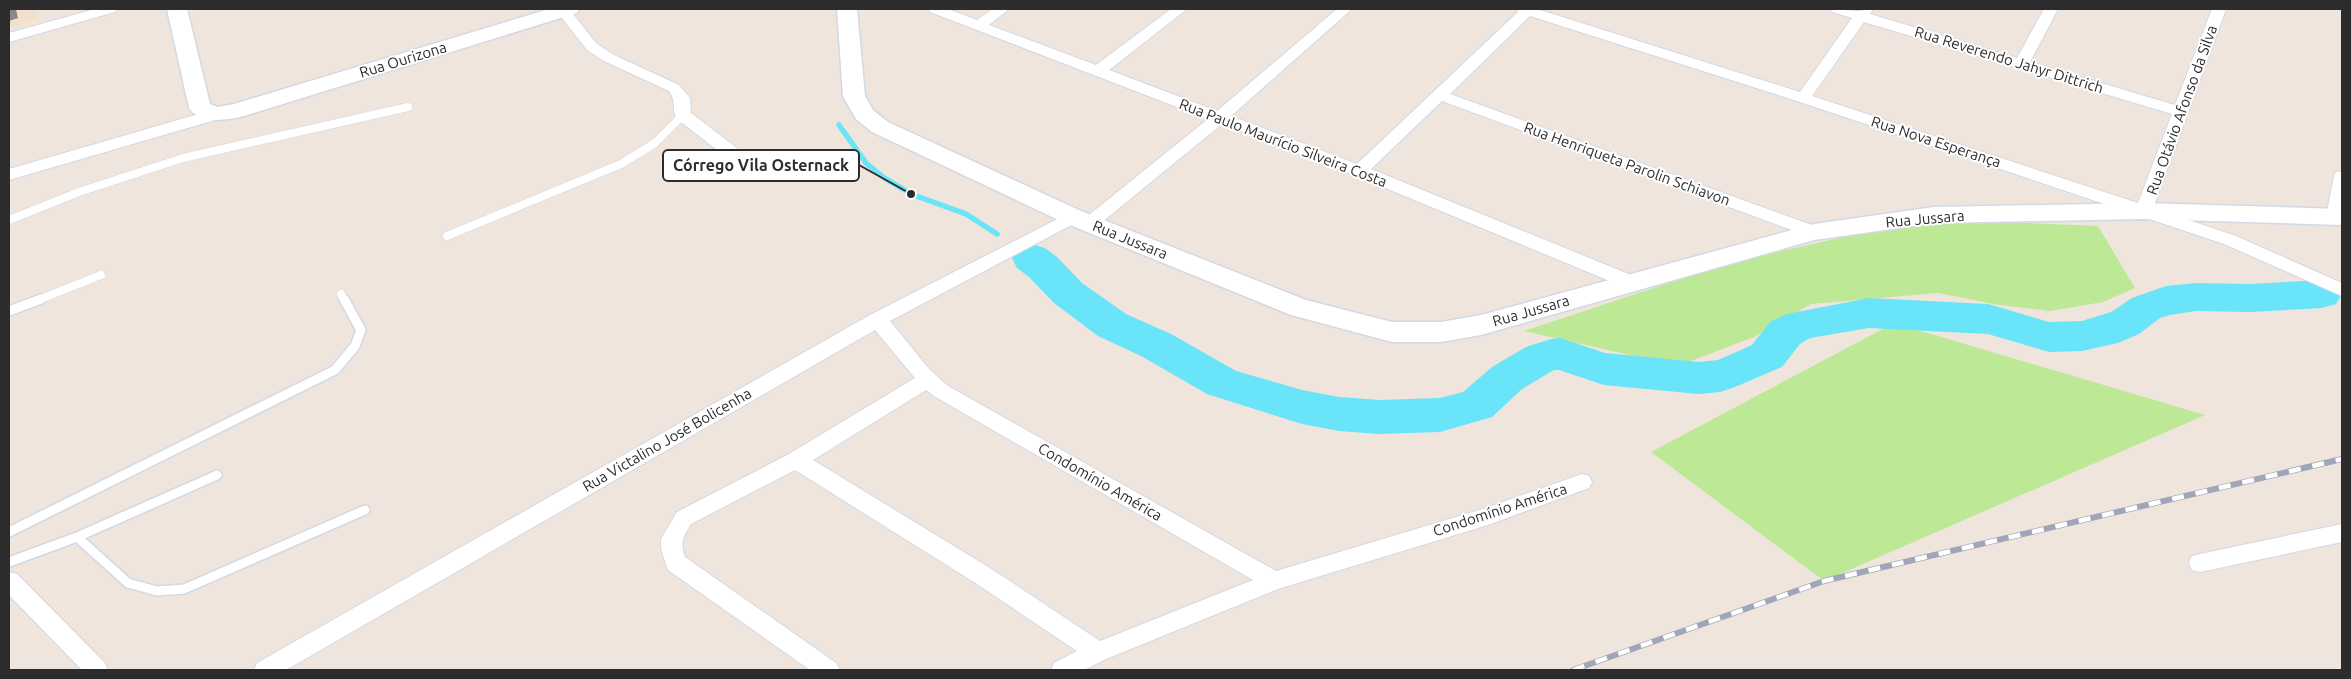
<svg xmlns="http://www.w3.org/2000/svg" width="2351" height="679" viewBox="0 0 2351 679" font-family="Ubuntu,sans-serif">
	<style>
		.education { fill: #f1e0cc }
		.green { fill: #bde996 }
		.lines { fill: none; stroke-linecap: round; stroke-linejoin: round }
		.stream { stroke: #69e4f8; stroke-width: 5.5 }
		.river { fill: #69e4f8; fill-rule: evenodd }
		.lane-far1-casing { stroke: #d2d8e5; stroke-width: 9 }
		.lane-casing { stroke: #d2d8e5; stroke-width: 12 }
		.street-casing { stroke: #d2d8e5; stroke-width: 2 }
		.secondary-casing { stroke: #d2d8e5; stroke-width: 3 }
		.lane-far1 { stroke: #fff; stroke-width: 8 }
		.lane { stroke: #fff; stroke-width: 9 }
		.street { fill: #fff; fill-rule: evenodd }
		.secondary { fill: #fff; fill-rule: evenodd }
		.rail-casing { stroke: #9fa6b8; stroke-width: 6 }
		.rail { stroke: #fff; stroke-width: 4.5; stroke-dasharray: 12; stroke-linecap: butt }
		.shaded-wall { fill: #8d8884 }
		.labels { text-anchor: middle; stroke-width: 4; stroke-linejoin: round; paint-order: stroke }
		.street-label { font-size: 15px; fill: #2c2c2c; stroke: #fff }
		.leader { fill: none; stroke: #2c2c2c; stroke-width: 2 }
		.callout-dot { fill: #2c2c2c; stroke: #fff; stroke-width: 2 }
		.callout { fill: #fff; stroke: #2c2c2c; stroke-width: 2 }
		.callout-label { font-size: 16px; text-anchor: middle; font-weight: bold; fill: #2c2c2c }
	</style>
	<rect width="100%" height="100%" fill="#efe5dd"/>
	<path class="education" d="M9,9h27l2,11 -29,8z"/>
	<path class="green" d="M1960,220l138,6 37,62 -32,14 -53,9 -51,-6 -61,-12 -127,11 -57,33 -76,29 -154,-35 202,-67 117,-27z
		M1894,323l311,92 -381,166 -173,-129z"/>
	<g class="lines">
		<path class="stream" d="M839,125l27,38 17,14 28,17 55,20 31,20"/>
		<path class="river" d="M1031,244l14,4 12,9 25,26 44,31 45,20 65,37 66,19 37,7 41,3 60,-2 23,-6 29,-25 34,-20 25,-8 9,-1 45,15 94,9 19,-2 34,-15 18,-23 17,-8 82,-16 119,6 61,18 33,-1 29,-9 21,-14 34,-12 30,-3 54,1 72,-4 14,4 6,10 -6,10 -14,4 -72,4 -54,-1 -26,4 -10,3 -21,16 -21,9 -36,8 -33,1 -61,-18 -119,-6 -59,10 -10,6 -18,23 -47,20 -15,5 -21,2 -95,-9 -45,-15h-5l-32,19 -30,28 -52,15 -60,2 -41,-3 -37,-7 -95,-30 -66,-38 -43,-20 -44,-33 -25,-26 -12,-9 -5,-10 5,-10z"/>
		<g class="lane-far1-casing">
			<path id="lane-far1" d="M9,220l70,-28 104,-34 225,-51
				M447,236l174,-72 34,-21 28,-28
				M341,294l3,6
				M38,300l63,-25"/>
		</g>
		<g class="lane-casing">
			<path id="lane" d="M9,311l32,-12
				M9,532l326,-162 20,-24 6,-16 -17,-31
				M77,537l51,46 29,8 27,-2 181,-79
				M9,562l68,-25 140,-62"/>
		</g>
		<g class="street-casing">
			<path id="street" d="M95,9h22l-2,3 -106,30v-9z
				M555,9h14l28,35 17,11 65,30 11,13 1,15 72,55 2,4 -2,4h-12l-74,-57c-6,-10 0,-17 -8,-28l-65,-30 -17,-11z
				M928,9h20l29,11 16,-11h16l-20,16 107,40 75,-56h16l-78,61 108,41 120,-102h15l-121,107 126,48 161,-152 -2,-3h21l263,83 52,-74 -20,-6 -2,-3 28,2 15,-2 -3,5 147,44 27,-49h14l-28,53 145,43 37,-96h14l-73,199 83,28 106,47v13l-118,-52 -427,-143 -267,-85 -80,78 370,134 3,4 -3,4 -6,2 -6,-2 -366,-135 -71,68 265,108 3,5 -3,5 -6,1 -6,-1 -270,-112 -132,-51 -126,103 -6,2 -6,-2 -3,-4 3,-4 124,-100 -278,-107zM1864,22l308,92 -34,89 -326,-107z
				M216,109l6,1 2,4 -2,4 -213,62v-11z
				M2342,171v48l-7,4 -6,-2 -3,-4 8,-41 2,-4z
				M1073,211l6,2 3,4 -3,4 -189,100 40,49 18,16 328,185 210,-63 96,-34 7,2 3,6 -3,6 -101,37 -210,64 -172,70 -22,11h-33l3,-7 23,-12 -100,-67 -182,-114 -104,54c-8,12 -11,19 -6,33l151,106 4,7h-30l-142,-100 -7,-21v-10l16,-27 112,-58 126,-76 -40,-48 -589,340h-32l3,-7 613,-348zM926,390l8,6 319,184 -153,61 -107,-71 -180,-110z
				M2342,524v18l-142,30 -8,-2 -3,-7 3,-7 8,-2z
				M9,572l8,2 88,89 3,7h-26l-73,-75z"/>
		</g>
		<g class="secondary-casing">
			<path id="secondary" d="M167,9h20l23,95 8,3 16,-3 315,-95h31l-3,4 -333,103c-17,4 -44,9 -55,-8z
				M837,9h20l8,87 8,14 15,12 193,89 225,89 86,22h49l40,-7 333,-91 120,-17 210,-4 198,6v16l-198,-6 -210,4 -120,17 -333,95 -40,7h-49l-101,-27 -226,-92 -193,-91 -16,-13 -13,-23z"/>
		</g>
		<use href="#lane-far1" class="lane-far1"/>
		<use href="#lane" class="lane"/>
		<use href="#street" class="street"/>
		<use href="#secondary" class="secondary"/>
		<g class="rail-casing">
			<path id="rail" d="M1573,670l251,-89 518,-122"/>
		</g>
		<use href="#rail" class="rail"/>
	</g>
	<path class="shaded-wall" d="M9,9h7l2,9 -9,3z"/>
	<g class="labels">
		<g class="street-label">
			<text transform="translate(403 60) rotate(-17)" y="5">Rua Ourizona</text>
			<text transform="translate(2009 60) rotate(17)" y="5">Rua Reverendo Jahyr Dittrich</text>
			<text transform="translate(2182 110) rotate(-70)" y="5">Rua Otávio Afonso da Silva</text>
			<text transform="translate(1936 142) rotate(18)" y="5">Rua Nova Esperança</text>
			<text transform="translate(1283 143) rotate(21)" y="5">Rua Paulo Maurício Silveira Costa</text>
			<text transform="translate(1627 164) rotate(20)" y="5">Rua Henriqueta Parolin Schiavon</text>
			<text transform="translate(1925 219) rotate(-5)" y="5">Rua Jussara</text>
			<text transform="translate(1130 240) rotate(22)" y="5">Rua Jussara</text>
			<text transform="translate(1531 311) rotate(-16)" y="5">Rua Jussara</text>
			<text transform="translate(667 440) rotate(-30)" y="5">Rua Victalino José Bolicenha</text>
			<text transform="translate(1100 482) rotate(30)" y="5">Condomínio América</text>
			<text transform="translate(1500 510) rotate(-18)" y="5">Condomínio América</text>
		</g>
	</g>
	<path class="leader" d="M911 194L859 165"/>
	<circle class="callout-dot" cx="911" cy="194" r="5"/>
	<rect class="callout" x="663" y="150" width="196" height="31" rx="5"/>
	<g class="callout-label">
		<text x="761" y="171">Córrego Vila Osternack</text>
	</g>
	<rect width="2351" height="679" fill="none" stroke="#2c2c2c" stroke-width="20"/>
</svg>
